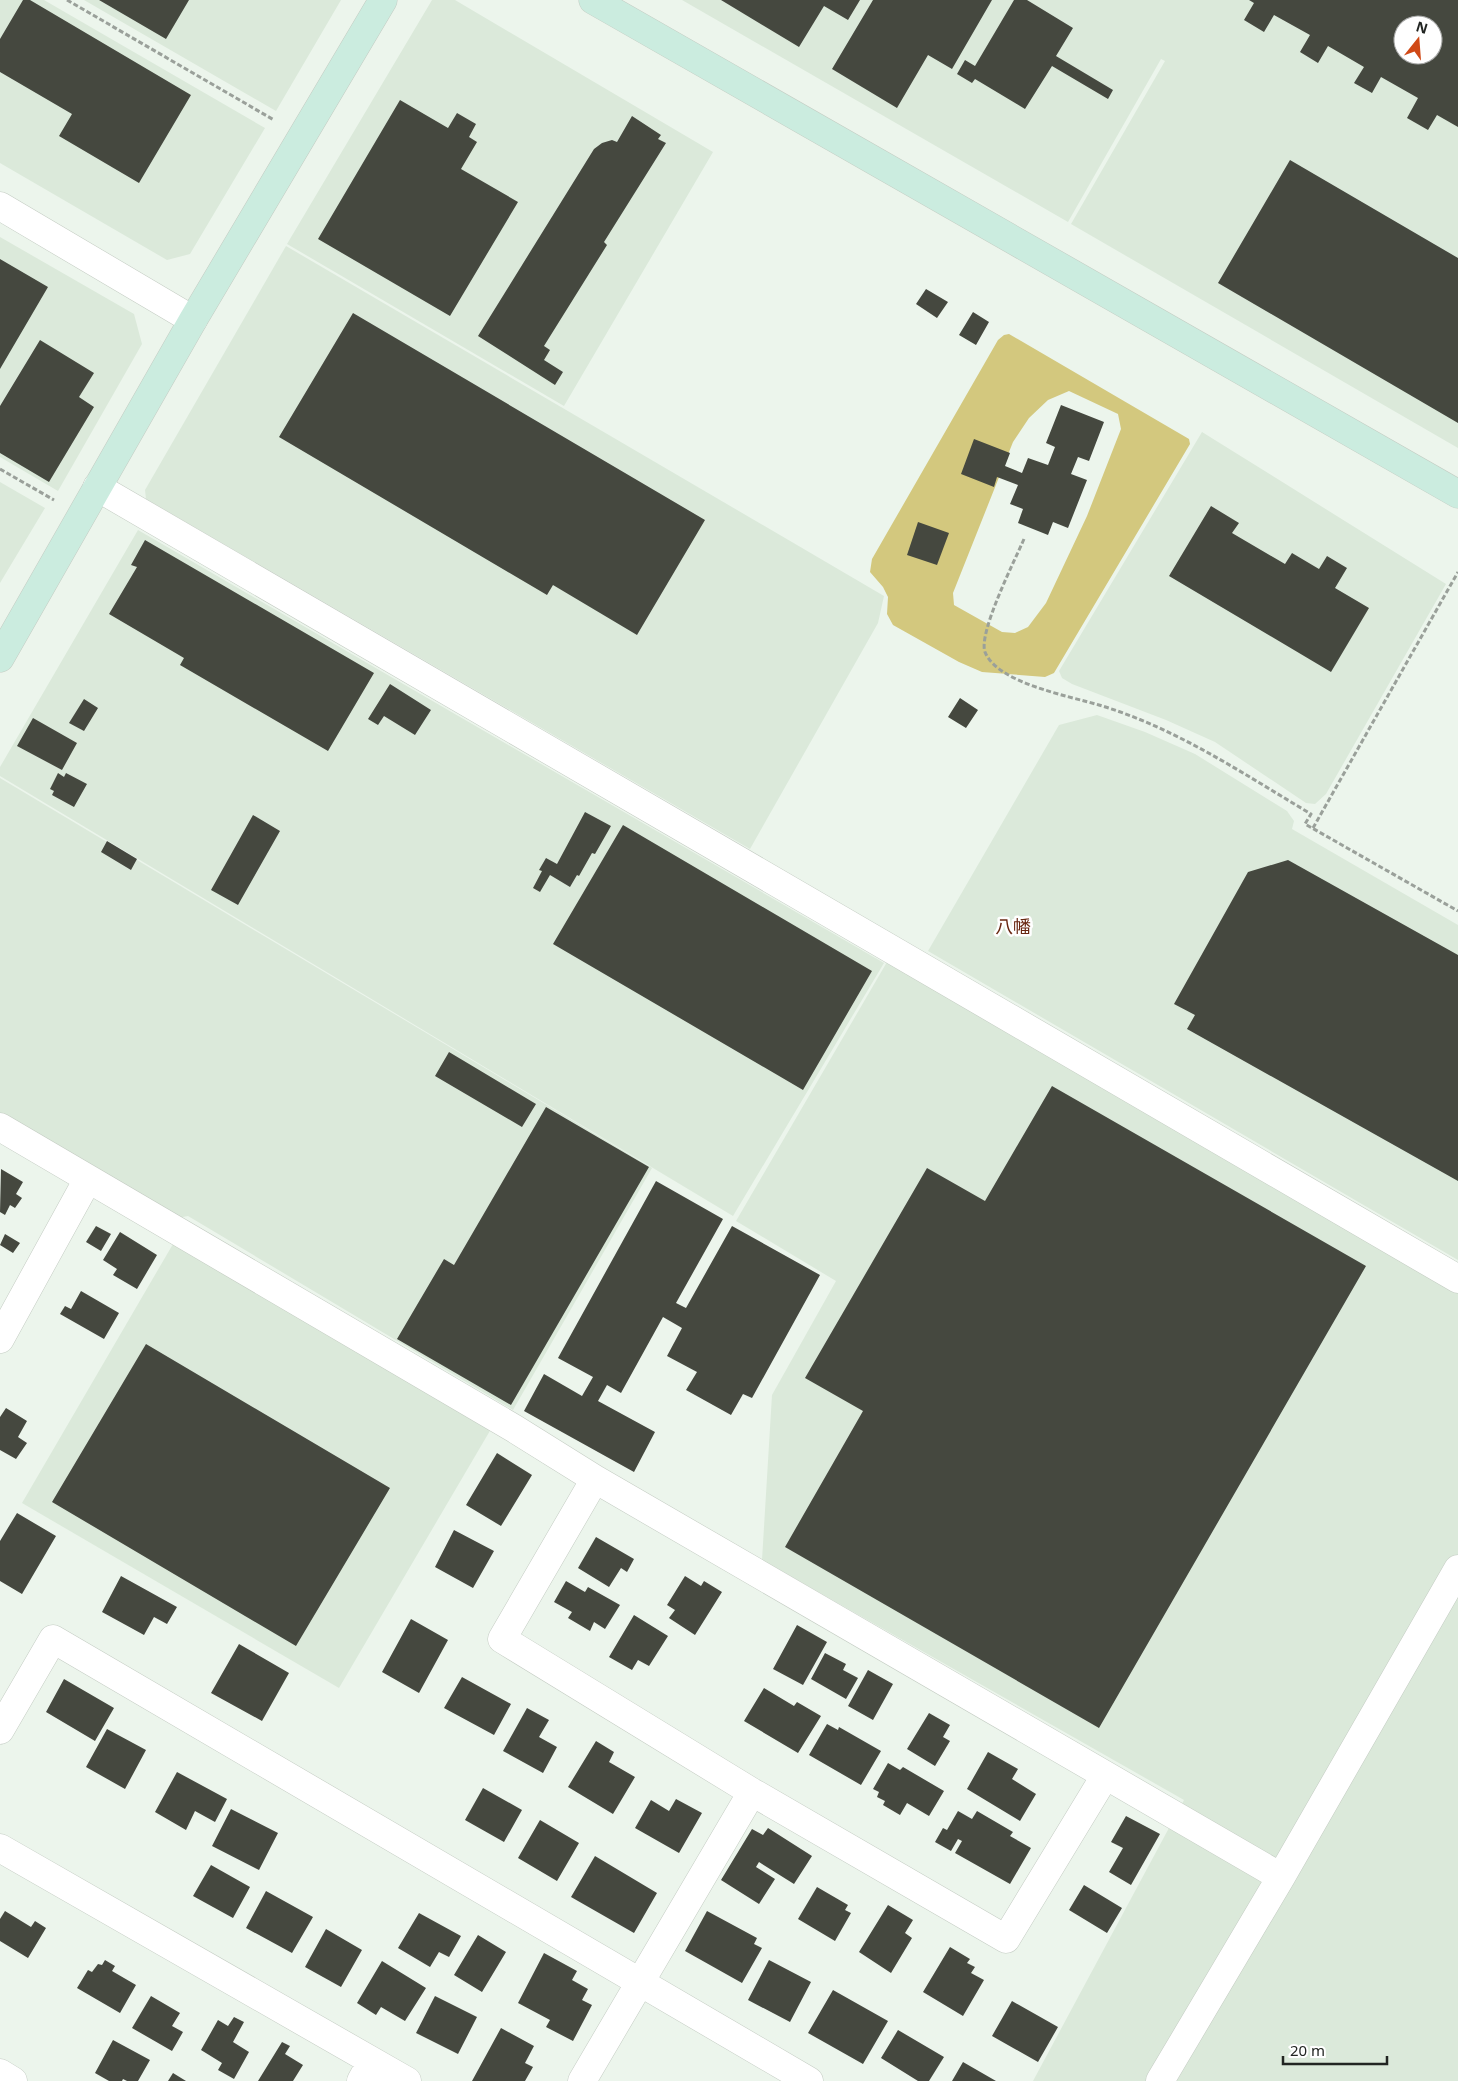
<svg xmlns="http://www.w3.org/2000/svg" width="1458" height="2081" viewBox="0 0 1458 2081" font-family="'Noto Sans','Noto Sans JP',sans-serif">
	<style>
		.built { fill: #dbe9da; fill-rule: evenodd }
		.green { fill: #d3c87e; fill-rule: evenodd }
		.building { fill: #45483f; fill-rule: evenodd }
		.lines { fill: none; stroke-linecap: round; stroke-linejoin: round }
		.street-casing { stroke: #c4ccc3; stroke-width: 29 }
		.secondary-casing { stroke: #c4ccc3; stroke-width: 29 }
		.path { stroke: #9aa09a; stroke-width: 3; stroke-dasharray: 5 2.5; stroke-linecap: butt }
		.street { stroke: #fff; stroke-width: 28 }
		.secondary { stroke: #cbecdf; stroke-width: 28 }
		.labels { text-anchor: middle; stroke-width: 5; stroke-linejoin: round; paint-order: stroke }
		.neighbourhood-label { font-size: 18px; fill: #692711; stroke: #fff }
	</style>
	<rect width="100%" height="100%" fill="#ecf5ec"/>
	<path class="built" d="M0,0h44l221,128 -75,126 -23,6 -167,-97z
		M84,0h257l-65,111z
		M432,0h23l258,152 -149,254 -277,-162z
		M682,0h776v448l-387,-224 94,-163 -4,-2 -93,163zM1403,25h30v30h-30z
		M0,237l134,77 8,30 -84,147 -58,-34z
		M286,246l598,350 -6,27 -128,226 -604,-350 -1,-9z
		M1202,432l244,152 -120,210 -11,10 -9,-1 -91,-61 -49,-22 -94,-36 -10,-6 -3,-7z
		M0,482l45,26 -45,75z
		M138,530l746,433 -151,253 -733,-440v-9z
		M1097,715l48,17 50,22 92,57 7,10 -2,8 166,96v335l-530,-309 131,-226z
		M0,778l652,390 -139,242 -325,-194 -16,3 -172,-102z
		M894,950l564,324v807h-425l151,-281 -422,-240 10,-165 64,-114 -100,-60z
		M173,1244l318,185 -152,259 -317,-185z"/>
	<path class="green" d="M1009,334l180,105 1,5 -136,229 -9,4 -63,-5 -23,-10 -66,-37 -6,-11 1,-17 -5,-10 -13,-15 2,-13 126,-219 6,-5zM1069,391l49,23 3,15 -34,87 -41,87 -18,24 -13,6 -13,-1 -48,-27 -1,-12 60,-151 16,-24 19,-18z"/>
	<path class="building" d="M23,0h7l161,95 -52,88 -80,-47 13,-22 -72,-42v-33z
		M99,0h90l-23,39z
		M721,0h139l-12,20 -24,-14 -25,41z
		M873,0h119l-40,69 -24,-14 -31,53 -65,-39z
		M1014,0h13l46,28 -17,28 57,34 -5,9 -56,-33 -27,43 -50,-30 -3,4 -15,-9 8,-14 10,6z
		M1249,0h209v127l-21,-12 -9,15 -21,-12 11,-20 -37,-21 -9,16 -18,-10 10,-16 -36,-21 -10,17 -18,-11 10,-17 -36,-20 -10,17 -20,-12 10,-17zM1403,25h30v30h-30z
		M400,100l48,28 9,-15 19,11 -7,13 8,5 -16,27 57,33 -68,114 -132,-77z
		M632,116l29,19 -3,4 8,4 -62,99 3,3 -63,101 6,4 -6,10 19,12 -8,13 -77,-49 116,-187 8,-6 10,-3 5,2z
		M1290,160l168,98v165l-240,-140z
		M0,259l48,28 -48,82z
		M926,289l22,13 -11,16 -21,-14z
		M973,312l16,10 -13,23 -17,-10z
		M353,313l352,207 -68,115 -84,-50 -6,10 -268,-158z
		M40,340l54,33 -15,24 15,10 -45,75 -49,-29v-47z
		M1061,405l43,17 -15,39 -11,-4 -7,17 16,6 -19,48 -15,-6 -5,13 -30,-12 5,-14 -13,-5 8,-19 -21,-8 -3,10 -33,-13 13,-35 36,14 -5,13 17,7 6,-15 20,7 7,-18 -9,-4z
		M1211,506l28,17 -7,10 53,31 7,-11 27,16 8,-13 20,12 -12,20 34,20 -38,64 -162,-96z
		M918,522l31,11 -12,32 -30,-10z
		M145,540l229,133 -46,78 -148,-86 4,-7 -75,-44 28,-47 -6,-2z
		M390,684l41,26 -16,25 -31,-19 -6,9 -10,-6z
		M960,698l18,12 -12,18 -18,-11z
		M84,699l14,9 -14,23 -15,-8z
		M33,718l44,25 -15,27 -45,-24z
		M58,773l6,4 2,-4 21,11 -13,23 -22,-12 2,-4 -4,-2z
		M585,812l26,14 -16,28 -3,-1 -13,23 -2,-1 -7,12 -20,-12 -10,17 -7,-4 9,-17 -3,-1 7,-12 11,6z
		M253,815l27,16 -42,74 -27,-15z
		M623,825l249,146 -69,119 -250,-146z
		M107,841l30,18 -6,11 -30,-18z
		M1288,860l170,95v226l-271,-152 8,-14 -21,-11 74,-132z
		M449,1052l87,52 -14,23 -87,-51z
		M1052,1086l314,180 -267,462 -314,-181 78,-136 -58,-33 122,-210 58,33z
		M546,1107l103,60 -138,238 -114,-66 47,-80 10,6z
		M1,1169l22,13 -7,12 6,4 -7,10 -5,-3 -5,10 -5,-3z
		M656,1181l67,38 -47,84 10,5 46,-82 88,49 -68,123 -9,-4 -12,21 -45,-25 11,-18 -30,-16 15,-28 -19,-11 -42,76 -14,-8 -9,16 57,31 -21,40 -110,-61 20,-37 38,22 11,-19 -35,-19z
		M96,1226l15,8 -10,17 -15,-9z
		M120,1232l37,23 -20,34 -24,-14 4,-6 -14,-9z
		M5,1234l15,9 -7,10 -13,-8z
		M81,1291l38,22 -15,26 -44,-25 5,-8 6,3z
		M146,1344l244,144 -94,158 -244,-144z
		M6,1408l21,13 -9,16 9,6 -11,16 -16,-9v-33z
		M497,1453l35,22 -31,51 -35,-21z
		M17,1513l39,23 -34,58 -22,-13v-40z
		M454,1530l40,21 -21,37 -38,-21z
		M596,1537l38,22 -7,13 -6,-4 -12,19 -31,-19z
		M121,1576l56,31 -10,17 -13,-7 -10,18 -42,-23z
		M685,1576l16,10 3,-5 18,11 -27,43 -26,-17 6,-8 -8,-5z
		M566,1581l19,11 3,-5 32,18 -15,24 -11,-7 -4,9 -22,-13 4,-6 -18,-10z
		M634,1615l34,21 -19,30 -11,-6 -6,10 -23,-13z
		M411,1619l37,21 -29,53 -37,-21z
		M797,1625l30,17 -24,43 -30,-16z
		M239,1644l50,29 -27,48 -51,-28z
		M825,1653l21,11 -3,6 15,8 -12,21 -35,-20z
		M868,1670l25,14 -20,36 -25,-14z
		M462,1677l49,27 -17,31 -50,-27z
		M64,1679l50,29 -19,33 -49,-29z
		M764,1688l30,18 3,-4 24,14 -23,37 -54,-32z
		M527,1708l22,12 -10,17 18,10 -14,26 -40,-22z
		M929,1713l21,12 -7,12 7,4 -15,25 -28,-17z
		M827,1724l11,6 1,-3 42,24 -20,34 -52,-30z
		M107,1729l39,21 -21,39 -39,-22z
		M596,1741l18,11 -5,10 26,15 -22,37 -45,-27z
		M988,1752l30,17 -6,10 24,15 -16,27 -53,-32z
		M888,1763l12,7 3,-3 41,24 -15,25 -22,-13 -7,12 -17,-10 2,-4 -8,-4 2,-5 -6,-3z
		M177,1772l50,27 -12,23 -20,-11 -9,19 -31,-18z
		M483,1788l39,22 -18,32 -39,-22z
		M676,1799l26,14 -23,40 -44,-25 16,-28 18,11z
		M231,1809l47,24 -19,37 -47,-24z
		M958,1811l14,8 5,-8 36,21 -3,4 21,12 -21,36 -55,-31 7,-12 -4,-2 -7,12 -16,-9 8,-14 4,2z
		M1126,1816l34,18 -29,51 -22,-13 14,-24 -12,-6z
		M540,1820l39,23 -22,38 -39,-23z
		M768,1828l44,28 -18,28 -35,-22 -3,5 19,12 -16,25 -38,-24 31,-51 11,6z
		M595,1856l62,37 -23,40 -63,-36z
		M211,1865l39,22 -17,31 -40,-22z
		M1084,1885l38,23 -15,25 -38,-23z
		M817,1887l31,18 -3,5 6,3 -16,28 -37,-22z
		M266,1891l47,26 -21,36 -46,-25z
		M888,1905l25,15 -8,13 7,5 -21,35 -32,-21z
		M5,1911l26,16 4,-6 11,7 -18,30 -28,-17v-22z
		M707,1911l50,27 -3,6 8,4 -20,35 -57,-32z
		M419,1913l42,23 -12,21 -10,-5 -9,15 -32,-19z
		M326,1929l36,21 -21,37 -36,-20z
		M478,1935l28,17 -24,40 -28,-17z
		M950,1947l20,12 -3,4 8,4 -4,6 13,7 -21,36 -40,-24z
		M544,1953l33,18 -5,9 16,9 -6,11 10,5 -19,36 -27,-14 4,-7 -32,-17z
		M105,1960l10,6 -3,5 24,14 -16,28 -43,-25 11,-18 4,2 6,-8 4,1z
		M769,1960l42,22 -21,40 -42,-22z
		M382,1961l44,27 -21,33 -24,-14 -5,8 -19,-12z
		M833,1990l55,31 -25,43 -55,-31z
		M151,1996l29,17 -8,13 11,6 -11,19 -40,-23z
		M435,1996l42,21 -19,37 -42,-21z
		M1012,2001l46,26 -20,35 -46,-26z
		M234,2017l10,5 -11,20 16,10 -15,27 -16,-9 4,-7 -21,-13 17,-30 10,6z
		M501,2028l33,18 -9,17 8,4 -8,14h-53z
		M898,2030l46,27 -15,24h-11l-37,-23z
		M113,2040l37,20 -12,21h-11l-4,-2 -1,2h-13l-14,-8z
		M282,2042l8,4 -5,8 18,11 -10,16h-35z
		M963,2062l33,19h-44z
		M173,2073l13,8h-18z"/>
	<g class="lines">
		<g class="street-casing">
			<path id="street" d="M0,206l193,114
				M97,487l1361,792
				M0,1127l515,302 80,50 686,398
				M0,1339l88,-160
				M595,1479l-93,160 250,153 254,147 99,-163
				M0,1730l53,-91 756,442
				M0,1848l407,233
				M0,2073l13,8
				M361,2081l11,-20
				M582,2081l170,-289
				M1160,2081l121,-204 177,-308"/>
		</g>
		<g class="secondary-casing">
			<path id="secondary" d="M593,0l865,494
				M0,658l193,-338 190,-320"/>
		</g>
		<path class="path" d="M67,0l207,120
			M0,469l54,31
			M1024,539c-9,21 -46,94 -39,113 12,31 84,44 114,53 77,23 143,68 212,109l-6,10 153,87
			M1313,828l145,-256"/>
		<use href="#street" class="street"/>
		<use href="#secondary" class="secondary"/>
	</g>
	<g class="labels">
		<g class="neighbourhood-label">
			<text x="1013" y="933">八幡</text>
		</g>
	</g>
	<g transform="translate(1418 40) rotate(17)"><circle r="24" fill="#ffffff" stroke="#a7a8a7"/>
	<path d="M0-4L9 19L0 12L-9 19Z" fill="#d04916"/>
	<text y="-8" font-size="14" font-weight="bold" text-anchor="middle" fill="#222522">N</text>
	</g>
	<path d="M1283 2056v8h104v-8" fill="none" stroke="#222522" stroke-width="2.5"/>
	<text x="1290" y="2056" font-size="15" fill="#222522" stroke="#ffffff" stroke-width="4" paint-order="stroke">20 m</text>
</svg>
